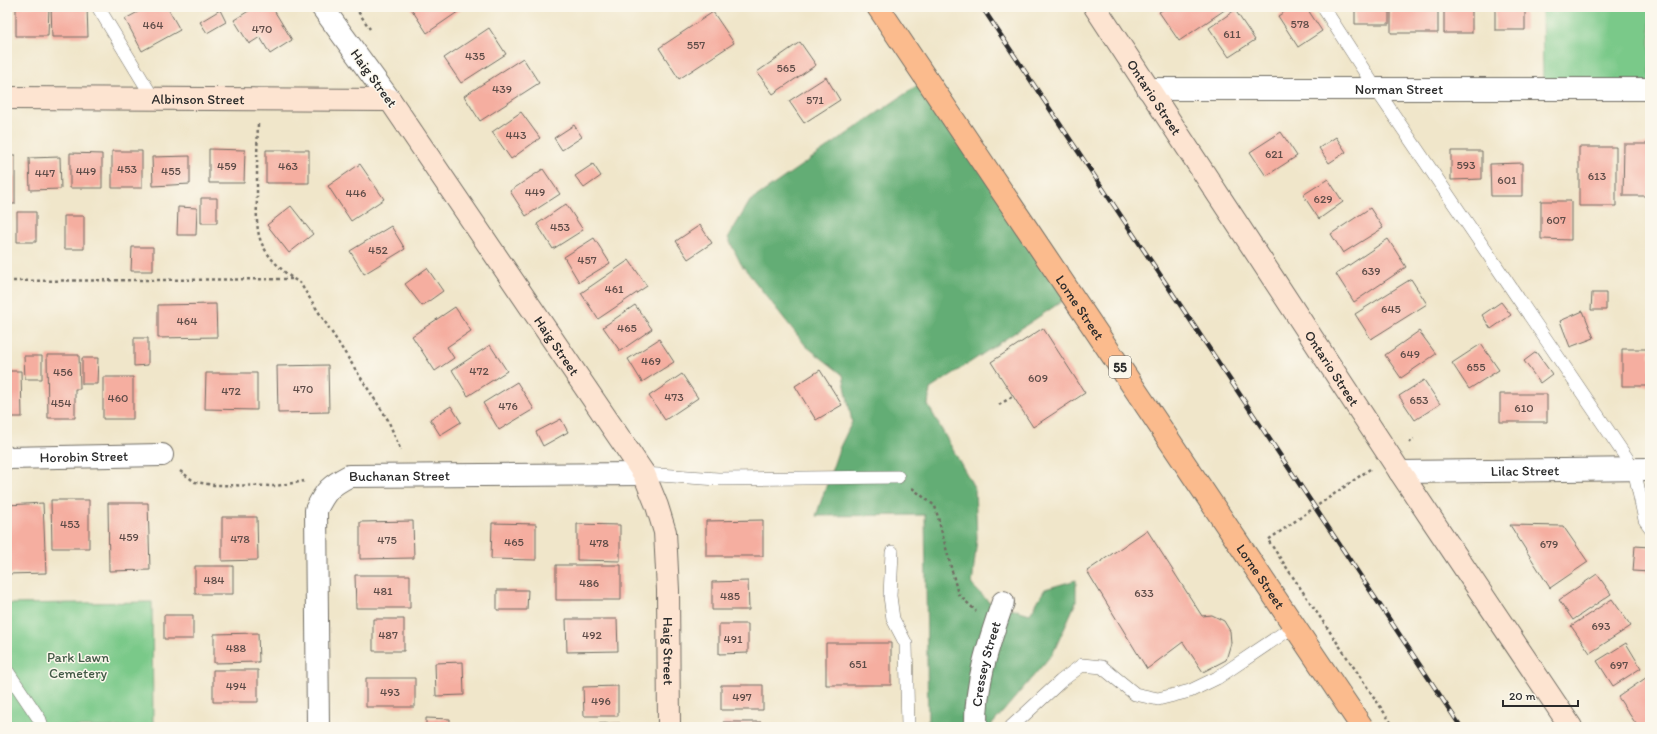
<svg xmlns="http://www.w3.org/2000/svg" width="1657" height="734" viewBox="0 0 1657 734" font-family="Itim,sans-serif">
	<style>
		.green { fill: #7ac989; stroke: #527a5a }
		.forest { fill: #63ad75; stroke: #476c50 }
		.building { fill: #f5aea0 }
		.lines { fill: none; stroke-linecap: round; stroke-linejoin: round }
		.lane-casing { stroke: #706c63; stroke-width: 14 }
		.street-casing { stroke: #706c63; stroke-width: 24 }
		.secondary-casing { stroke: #706c63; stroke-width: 24 }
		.primary-casing { stroke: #706c63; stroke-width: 24 }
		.path { stroke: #706c63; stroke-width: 2.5; stroke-dasharray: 3 3; stroke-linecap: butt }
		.lane { stroke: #fff; stroke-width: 13 }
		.street { stroke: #fff; stroke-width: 22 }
		.secondary { stroke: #fde4d1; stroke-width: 22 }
		.primary { stroke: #fbbb8d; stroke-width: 22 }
		.rail-casing { stroke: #2b2b2b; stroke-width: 4.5 }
		.rail { stroke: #fbf7ec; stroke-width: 3; stroke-dasharray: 9; stroke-linecap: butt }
		.labels { text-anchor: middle; stroke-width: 3; stroke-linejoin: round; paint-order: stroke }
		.number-label { font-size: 12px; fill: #5e4c48 }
		.shield { fill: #fbf7ec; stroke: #696865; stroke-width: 1 }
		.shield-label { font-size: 13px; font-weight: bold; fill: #2b2b2b }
		.street-label { font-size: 14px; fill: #2b2b2b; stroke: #fbf7ec }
		.park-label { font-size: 14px; fill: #435a47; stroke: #fbf7ec }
	</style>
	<rect width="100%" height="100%" fill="#fbf7ec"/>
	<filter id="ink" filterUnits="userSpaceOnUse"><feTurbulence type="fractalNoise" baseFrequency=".025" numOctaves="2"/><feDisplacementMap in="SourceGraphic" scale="8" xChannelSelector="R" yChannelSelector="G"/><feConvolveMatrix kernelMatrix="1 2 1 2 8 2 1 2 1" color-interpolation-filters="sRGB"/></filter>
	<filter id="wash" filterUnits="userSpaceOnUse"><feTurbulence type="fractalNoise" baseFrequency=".012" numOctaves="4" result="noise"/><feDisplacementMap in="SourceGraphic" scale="16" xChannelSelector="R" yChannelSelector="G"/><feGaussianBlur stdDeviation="0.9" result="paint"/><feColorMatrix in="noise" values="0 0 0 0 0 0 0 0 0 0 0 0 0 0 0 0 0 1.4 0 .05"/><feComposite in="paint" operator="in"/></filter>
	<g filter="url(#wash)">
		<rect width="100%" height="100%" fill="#f0e6ca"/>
		<path class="green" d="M1542,7h108v80h-107z
			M152,602l1,125h-146v-123z"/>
		<path class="forest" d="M925,80l145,216 -140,93 -2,16 47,84 2,49 -5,47 17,17 41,12 15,-25 31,-9v22l-23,51 -63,74h-62l-3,-212 -109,1 23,-67 13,-27 -9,-47 -37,-29 -65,-82 -13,-26 22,-37z"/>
		<g id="blocks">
			<path class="building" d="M16,7h33l-1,29h-32z
				M51,7h36l1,30h-36z
				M147,7h20l13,23 -38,21 -17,-32z
				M255,7h17l20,33 -22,14 -10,-17 -11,7 -15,-24z
				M410,7h55l-38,26z
				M1167,7h62l-50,34 -20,-29z
				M1292,7h14l16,24 -24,16 -20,-31z
				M1355,7h34v17h-34z
				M1391,7h47v26h-47z
				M1444,7h28v26h-28z
				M1495,7h30v23h-30z
				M220,10l6,12 -19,11 -7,-11z
				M1235,10l20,30 -26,17 -20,-29z
				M713,12l21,31 -55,36 -20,-31z
				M489,28l17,26 -45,29 -17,-25z
				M800,42l16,23 -43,29 -16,-22z
				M523,58l16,25 -59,38 -16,-25z
				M826,77l14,23 -36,23 -15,-22z
				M521,112l19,26 -29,21 -19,-27z
				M574,125l8,12 -20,13 -8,-12z
				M1281,132l16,24 -31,20 -16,-24z
				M1336,137l10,15 -17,11 -10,-15z
				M1624,144h26v52h-27z
				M1579,147h37v59h-37z
				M209,149l36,1 -1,33h-35z
				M266,150h43v33h-43z
				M112,151h30v37h-30z
				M1451,151h31v28l-31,1z
				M70,153l32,1v34h-32z
				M7,155h8v49h-8z
				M190,156v28l-37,2 -1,-29z
				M60,157l1,32 -31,1 -1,-32z
				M1522,163v33h-31l-1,-32z
				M360,164l24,35 -33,22 -23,-35z
				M593,164l8,12 -17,12 -9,-12z
				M543,169l17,25 -34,22 -16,-25z
				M1328,179l15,23 -24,17 -16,-24z
				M201,198h16v25h-16z
				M1541,201h30v39l-30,-1z
				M566,204l17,26 -30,19 -16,-25z
				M291,206l22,28 -24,19 -22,-28z
				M178,207l19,1 -1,27h-19z
				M1370,208l13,20 -40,25 -12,-19z
				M17,212h19v30h-19z
				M64,216h20v33h-20z
				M700,225l12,18 -24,16 -12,-18z
				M391,226l14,23 -41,25 -14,-23z
				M594,238l16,25 -31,19 -15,-25z
				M1388,239l18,28 -52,35 -18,-28z
				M132,247h21v24h-22z
				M629,260l18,26 -49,33 -17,-26z
				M427,268l16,23 -21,15 -17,-22z
				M1411,279l16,25 -56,35 -16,-25z
				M1592,293h14v17h-15z
				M1501,302l10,13 -20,14 -9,-14z
				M216,304l1,33 -59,1v-33z
				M635,305l17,24 -32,22 -17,-24z
				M455,307l16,24 -24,16 7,11 -19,13 -23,-35z
				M1583,311l11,27 -24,9 -10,-26z
				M1043,328l42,65 -52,34 -42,-65z
				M1419,331l17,23 -35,24 -16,-23z
				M134,338h14v27l-14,1z
				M659,339l15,23 -32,20 -14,-23z
				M1481,344l18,26 -30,19 -17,-26z
				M490,345l17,26 -39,25 -16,-26z
				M1622,349h28v37h-28z
				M1536,352l16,22 -12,9 -16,-22z
				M47,355h32l1,34h-5v29h-27z
				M24,356h18v23h-17z
				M82,358h16l-1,26h-15z
				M328,365l1,47 -51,1 -1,-47z
				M820,370l22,35 -26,15 -21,-34z
				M7,371h14l1,46h-15z
				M206,373h51v37l-52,-1z
				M682,374l16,24 -33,22 -16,-24z
				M103,377h30v42h-30z
				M1424,380l16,24 -25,16 -16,-24z
				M517,382l17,27 -35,21 -16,-27z
				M1500,394h47v28h-47z
				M451,406l10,16 -21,13 -10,-16z
				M561,419l7,13 -25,14 -7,-14z
				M51,500h38v48h-37z
				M43,503l3,70 -39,1v-69z
				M108,503h40l2,67 -41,1z
				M222,517h35l1,43 -36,1z
				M763,520v36h-57v-35z
				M413,521l1,37 -54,1v-37z
				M492,523l44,1v36l-45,-1z
				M577,524l43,1v36l-43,-1z
				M1510,525l53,1 25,36 -38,26z
				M1147,530l55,86 10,-1 12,6 6,10 1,12 -5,17 -23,12 -20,-30 -36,27 -60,-98z
				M1635,546l15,1v25l-17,-1z
				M556,565h65v35h-65z
				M195,566h38v28h-38z
				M1597,574l14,20 -38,26 -14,-20z
				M355,575h55v33h-54z
				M748,581l1,29h-37v-28z
				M497,590h31l-1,20h-30z
				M1612,599l19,27 -41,27 -19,-27z
				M164,615h29v24h-29z
				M373,619h31v32h-31z
				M566,619h51l1,32 -51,1z
				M719,624h29v29l-29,1z
				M258,633l1,29 -45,1v-29z
				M826,643h65v42h-65z
				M1626,643l15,25 -28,18 -16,-25z
				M463,662l1,33 -28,1 -1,-33z
				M213,670h45v32h-45z
				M1650,675v46l-8,6h-4l-20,-30z
				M366,678h49v29h-49z
				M721,685h42v25h-42z
				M618,686v30h-34l-1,-29z
				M426,718l24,1v8h-24z
				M723,722h38v5h-38z
				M620,723v4h-38v-3z
				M263,724v3h-41v-2z"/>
		</g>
	</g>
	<g filter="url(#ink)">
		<use href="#blocks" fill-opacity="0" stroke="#706c63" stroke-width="1"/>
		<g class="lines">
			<g class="lane-casing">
				<path id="lane" d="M98,7l55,91
					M1323,7l53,82 258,380 11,51 5,7
					M644,474l74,5 180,-2
					M892,552l-2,44 3,23 13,25 2,83
					M7,671l33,49 2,7
					M1011,727l50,-46 21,-16 20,2 33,27 23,5 32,-8 27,-13 77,-52"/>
			</g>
			<g class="street-casing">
				<g id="street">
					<path d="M322,7l68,93"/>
					<path id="s1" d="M1148,89h502"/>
					<path id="s2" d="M7,458l155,-3"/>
					<path id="s3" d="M1400,472l250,-3"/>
					<path id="s4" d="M318,727l-2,-217c10,-20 14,-24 33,-34l295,-2"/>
					<path id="s5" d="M976,727c-1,-43 13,-85 27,-125"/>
				</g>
			</g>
			<g class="secondary-casing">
				<g id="secondary">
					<path id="s6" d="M1095,7l305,465 171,255"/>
					<path id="s7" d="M7,98l383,2 254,374 13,32 8,26 3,58 1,137"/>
				</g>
			</g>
			<g class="primary-casing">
				<g id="primary">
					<path id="s8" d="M878,7l484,720"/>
				</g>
			</g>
			<path class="path" d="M355,7l15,22
				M258,124c-1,22 -1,45 -1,68 0,16 -2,37 5,52 7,15 24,31 38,39l88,137 13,31
				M7,281l286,-2
				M999,405l14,-9
				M1409,443l5,-4
				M1370,469l-102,71 126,187
				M180,471l15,11 19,3 62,1 28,-5
				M912,488l23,18 23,88 18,17"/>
			<use href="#lane" class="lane"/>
			<use href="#street" class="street"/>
			<use href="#secondary" class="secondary"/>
			<use href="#primary" class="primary"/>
			<g class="rail-casing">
				<path id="rail" d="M982,7l479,720"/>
			</g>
			<use href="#rail" class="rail"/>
		</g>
	</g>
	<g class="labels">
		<g class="number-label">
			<text x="1300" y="28">578</text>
			<text x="153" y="29">464</text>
			<text x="262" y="33">470</text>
			<text x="1232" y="38">611</text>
			<text x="696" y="49">557</text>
			<text x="475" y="60">435</text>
			<text x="786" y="72">565</text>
			<text x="502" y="93">439</text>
			<text x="815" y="104">571</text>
			<text x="516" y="139">443</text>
			<text x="1274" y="158">621</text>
			<text x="1466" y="169">593</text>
			<text x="227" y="170">459</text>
			<text x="288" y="170">463</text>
			<text x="127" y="173">453</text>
			<text x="86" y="175">449</text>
			<text x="171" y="175">455</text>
			<text x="45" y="177">447</text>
			<text x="1597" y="180">613</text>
			<text x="1507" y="184">601</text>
			<text x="535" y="196">449</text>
			<text x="356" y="197">446</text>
			<text x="1323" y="203">629</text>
			<text x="1556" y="224">607</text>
			<text x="560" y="231">453</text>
			<text x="378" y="254">452</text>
			<text x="587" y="264">457</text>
			<text x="1371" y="275">639</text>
			<text x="614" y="293">461</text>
			<text x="1391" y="313">645</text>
			<text x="187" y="325">464</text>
			<text x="627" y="332">465</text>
			<text x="1410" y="358">649</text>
			<text x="651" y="365">469</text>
			<text x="1476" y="371">655</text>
			<text x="479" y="375">472</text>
			<text x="63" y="376">456</text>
			<text x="1038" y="382">609</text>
			<text x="303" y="393">470</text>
			<text x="231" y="395">472</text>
			<text x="674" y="401">473</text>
			<text x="118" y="402">460</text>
			<text x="1419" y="404">653</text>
			<text x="61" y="407">454</text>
			<text x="508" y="410">476</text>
			<text x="1524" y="412">610</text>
			<text x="70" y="528">453</text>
			<text x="129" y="541">459</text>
			<text x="240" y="543">478</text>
			<text x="387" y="544">475</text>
			<text x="514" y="546">465</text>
			<text x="599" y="547">478</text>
			<text x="1549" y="548">679</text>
			<text x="214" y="584">484</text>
			<text x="589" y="587">486</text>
			<text x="383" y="595">481</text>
			<text x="1144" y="597">633</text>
			<text x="730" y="600">485</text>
			<text x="1601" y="630">693</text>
			<text x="388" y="639">487</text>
			<text x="592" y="639">492</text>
			<text x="733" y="643">491</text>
			<text x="236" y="652">488</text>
			<text x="858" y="668">651</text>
			<text x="1619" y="669">697</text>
			<text x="236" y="690">494</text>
			<text x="390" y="696">493</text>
			<text x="742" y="701">497</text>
			<text x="601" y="705">496</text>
		</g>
		<rect class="shield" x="1109" y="356" width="22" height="22" rx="3"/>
		<g class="shield-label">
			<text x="1120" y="372">55</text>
		</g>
		<g class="street-label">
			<text transform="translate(374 78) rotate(54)" y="5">Haig Street</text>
			<text dy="5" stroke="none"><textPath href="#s1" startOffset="251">Norman Street</textPath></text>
			<text dy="5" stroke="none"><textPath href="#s6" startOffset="108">Ontario Street</textPath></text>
			<text dy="5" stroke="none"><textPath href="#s7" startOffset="191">Albinson Street</textPath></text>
			<text dy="5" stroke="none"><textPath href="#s8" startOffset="362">Lorne Street</textPath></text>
			<text dy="5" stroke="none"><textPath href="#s7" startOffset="680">Haig Street</textPath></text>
			<text dy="5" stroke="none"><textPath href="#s6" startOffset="432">Ontario Street</textPath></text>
			<text dy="5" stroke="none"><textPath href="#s2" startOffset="77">Horobin Street</textPath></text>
			<text dy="5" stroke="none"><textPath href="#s3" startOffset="125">Lilac Street</textPath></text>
			<text dy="5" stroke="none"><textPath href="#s4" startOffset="316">Buchanan Street</textPath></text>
			<text dy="5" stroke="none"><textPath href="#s8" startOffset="686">Lorne Street</textPath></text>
			<text dy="5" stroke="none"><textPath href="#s7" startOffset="1016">Haig Street</textPath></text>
			<text dy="5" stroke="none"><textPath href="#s5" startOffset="64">Cressey Street</textPath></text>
		</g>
		<g class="park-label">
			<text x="78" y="662">Park Lawn<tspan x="78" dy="16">Cemetery</tspan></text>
		</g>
	</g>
	<rect width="1657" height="734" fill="none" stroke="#fbf7ec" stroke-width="24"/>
	<path d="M1503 700v6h75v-6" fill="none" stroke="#2b2b2b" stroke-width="2"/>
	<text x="1509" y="700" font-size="12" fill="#2b2b2b" stroke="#fbf7ec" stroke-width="3" paint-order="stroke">20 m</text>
</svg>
